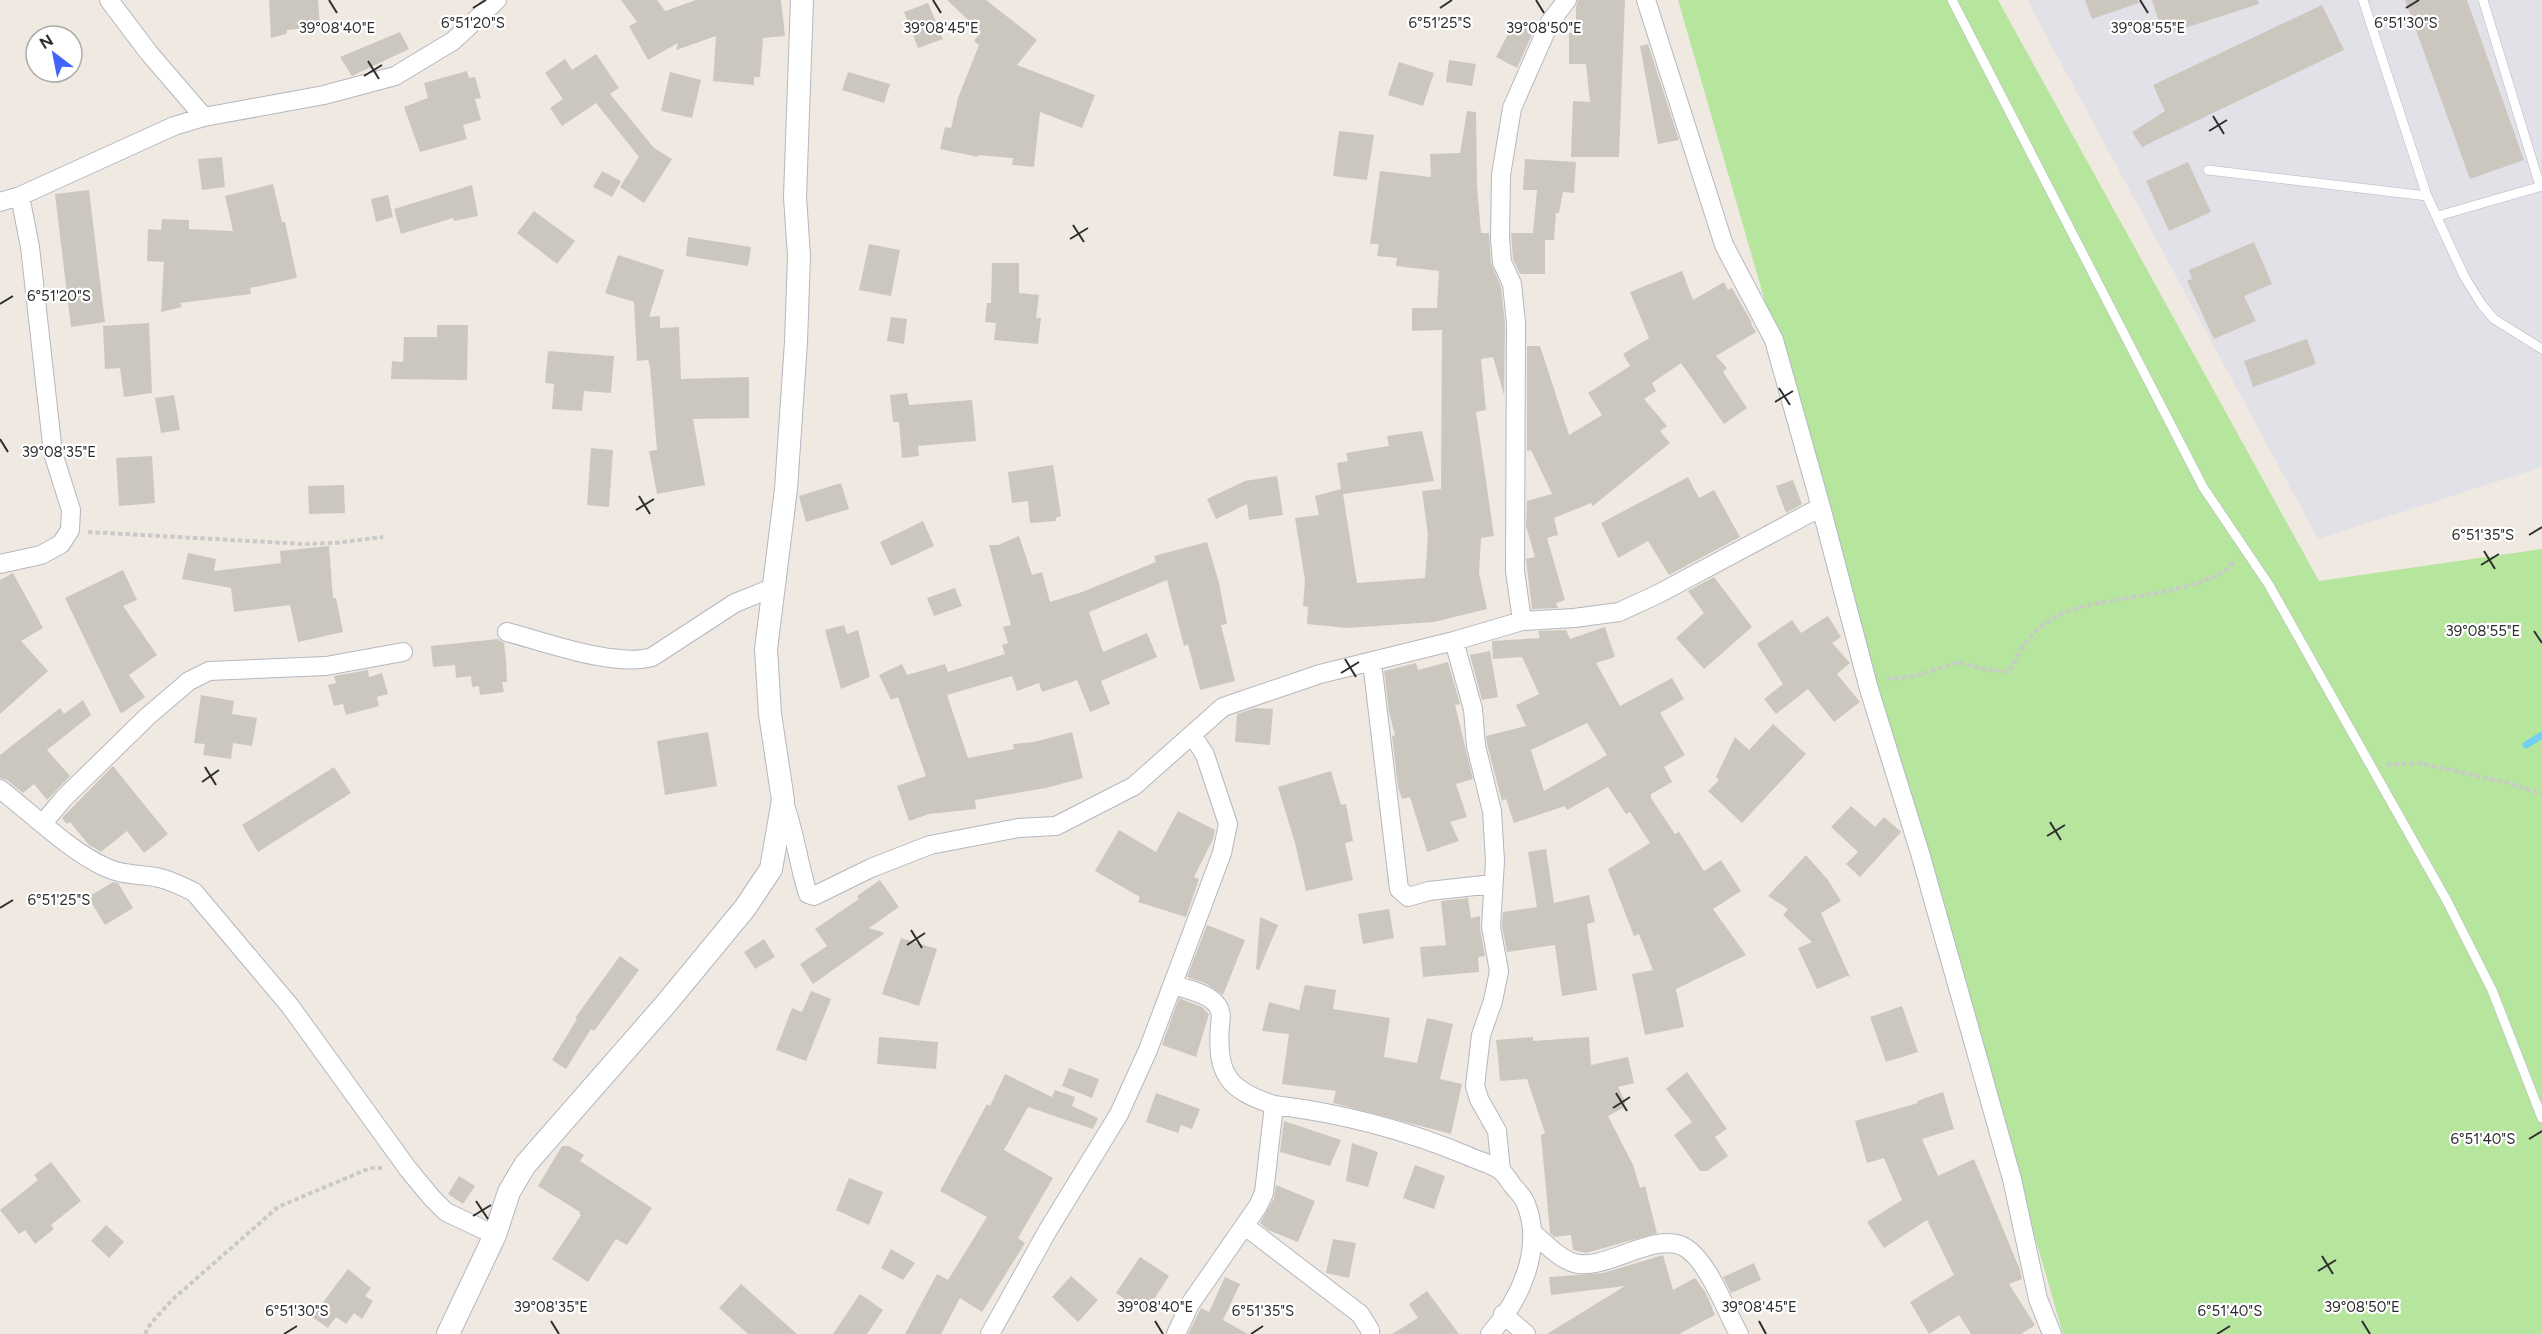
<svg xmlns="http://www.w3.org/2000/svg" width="2542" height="1334" viewBox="0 0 2542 1334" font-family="Figtree,sans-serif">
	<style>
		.industrial { fill: #e3e1e8 }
		.green { fill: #b6e59e }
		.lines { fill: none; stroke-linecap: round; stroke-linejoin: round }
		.stream { stroke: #75cff0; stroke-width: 7 }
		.building { fill: #cbc7bf; fill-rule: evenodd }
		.service-casing { stroke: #b4b7c1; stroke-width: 10 }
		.minor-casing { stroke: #b4b7c1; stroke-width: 20 }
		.tertiary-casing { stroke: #b4b7c1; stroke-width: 24 }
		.path { stroke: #c9c9c9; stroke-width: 4; stroke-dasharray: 4.5 3; stroke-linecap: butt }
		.service { stroke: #fff; stroke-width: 9 }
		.minor { stroke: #fff; stroke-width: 18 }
		.tertiary { stroke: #fff; stroke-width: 22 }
		.ticks { fill: none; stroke: #2e2e2e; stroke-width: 2 }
		.ticks-label { font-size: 15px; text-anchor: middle; fill: #2e2e2e; stroke: #fff; stroke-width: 4.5; stroke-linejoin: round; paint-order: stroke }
	</style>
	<rect width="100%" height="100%" fill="#efe9e1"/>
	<path class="industrial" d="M2027,0h515v467l-224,72z"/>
	<path class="green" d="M1678,0h320l321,581 223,-32v785h-479z"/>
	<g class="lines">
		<path class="stream" d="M2526,745l16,-10"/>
	</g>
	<path class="building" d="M269,0h49l2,27 -33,3 -1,4 -15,4z
		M621,0h36l8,11 31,-11h85l4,36 -22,2 -3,39h-6v8l-41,-4 3,-45 -40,14 2,-7 -30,17 -19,-34 8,-4z
		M947,0h39l51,40 -20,25 78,30 -13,33 -42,-16 -6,55 -22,-2 1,-7 -35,-3v2l-38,-8 5,-22 6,1 7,-30 21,-53 -5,-4 7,-9z
		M1578,0h47l-6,157h-48l2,-56 17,1 -4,-38h-17v-31h7v-26z
		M2085,0h53l1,3 -47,16z
		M2152,0h106l1,4 -96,31z
		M2405,0h62l57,160 -54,19z
		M928,3l15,36 -25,9 -14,-36z
		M2322,5l22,45 -202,97 -10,-15 33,-21 -12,-26z
		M1515,21l19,9 -17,38 -21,-11z
		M400,32l9,17 -57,27 -12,-19z
		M1648,44l31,96 -21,4 -18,-98z
		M596,54l23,34 -9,6 44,54 18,11 -28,44 -24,-16 19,-30 -43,-54 -34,23 -12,-18 13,-9 -18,-26 20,-14 7,11z
		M1449,60l27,4 -4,22 -26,-4z
		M1399,62l35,11 -11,33 -35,-11z
		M467,71l2,7 6,-1 6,21 -6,1 6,21 -18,5 4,14 -47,13 -16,-45 24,-9 -4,-15z
		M670,72l31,8 -9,38 -31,-7z
		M848,72l42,12 -6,19 -42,-13z
		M1467,111l9,1 1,74 4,47h8l2,30 10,24 4,37 -1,71 -11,-38 -12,2 5,51 -10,2 18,124 -13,2 -2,35 8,36 -53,13 -87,6 -40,-4 1,-17 -5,-1 2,-26 -10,-62 24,-3 -4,-19 26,-7 -4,-26 11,-2 -2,-8 43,-7 -2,-10 35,-5 12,50 -91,13 14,89 68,-5 3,-43 -6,-44 19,-2 1,-159 -30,1v-23h25l2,-37 -43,-5 1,-8 -20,-2 2,-12h-9l10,-73 51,6 -1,-23 30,-1z
		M1339,131l35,4 -7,45 -34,-4z
		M222,157l3,30 -23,3 -4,-31z
		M1525,159l51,3 -2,31 -11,-1 -4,21h-3l-2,27h-9v34h-25l-7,-15 -2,-26h22l4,-43h-14z
		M2188,162l23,50 -42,19 -23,-50z
		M602,171l19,10 -9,16 -19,-10z
		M273,184l9,38h3l12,56 -47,10 1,6 -71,9 2,4 -21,5 3,-50 -17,-1 1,-32 13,1 1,-11 27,1v9l44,2 -8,-35z
		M472,185l6,31 -24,5 -1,-3 -52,16 -7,-25z
		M89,190l16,132 -34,5 -16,-133z
		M388,195l5,22 -17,5 -5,-23z
		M534,211l41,30 -18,23 -40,-31z
		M688,237l63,10 -3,19 -62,-10z
		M2254,242l18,42 -28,12 12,25 -42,18 -27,-58 5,-2 -3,-9z
		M869,244l31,6 -9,46 -32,-6z
		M618,255l46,15 -15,47 11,-1v12l19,-1 2,52 68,-2v41l-56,1 12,66 -48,9 -8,-43 8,-1 -7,-83 -2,-7 -11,1 -3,-59 -29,-9z
		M992,263h27v30l20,2 -3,23h5l-3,26 -44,-4 2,-17 -11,-1 2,-19h4z
		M1682,271l11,29 31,-18 4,8 4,-2 20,35 -1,1 5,8 -40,24 11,12 -4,4 24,36 -23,16 -43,-61 -29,20 4,8 -12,8 23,27 -7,5 10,12 -77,63 -2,-3 -37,15 4,17 -11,3 18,62 -9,3 2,5 -26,1 -6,-50 9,-2 -9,-31 1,-25 25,-7 -21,-44 -4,1v-105h13l29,89 33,-20 -14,-22 42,-27 -7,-12 26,-16 -19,-46z
		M891,317l16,2 -3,25 -17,-3z
		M149,323l3,70 -28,4 -4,-29 -15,1 -2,-43z
		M437,325h31l-1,55 -76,-1 1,-18 11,1 1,-25h33z
		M2307,339l9,25 -63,23 -9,-26z
		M548,351l66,5 -3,37 -27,-2 -2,20 -30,-2 2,-25 -9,-1z
		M907,393l2,12 63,-5 4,41 -58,5 1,10 -17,2 -3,-36h-6l-3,-27z
		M174,395l6,35 -19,3 -6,-35z
		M591,448l22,2 -4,57 -22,-2z
		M152,456l3,47 -36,3 -3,-48z
		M1053,465l8,51 -5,2v3l-26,2 -2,-22 -16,2 -4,-31z
		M1277,476l6,39 -34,5 -2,-16 -31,15 -9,-20 38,-18z
		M1688,477l11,21 15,-8 26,47 -71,38 -21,-34 -30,17 -17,-35z
		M1793,480l9,24 -16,9 -10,-27z
		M841,483l8,26 -43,13 -7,-26z
		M344,485l1,28 -36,1 -1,-28z
		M923,521l11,25 -43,20 -11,-24z
		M1019,536l13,39 10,-3 8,30 32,-10 74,-30 -2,-6 53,-14 12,41 8,41 -6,1 14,56 -35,9 -12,-46 -4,2 -17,-66 -78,32 14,40 44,-19 10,24 -56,24 9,23 -20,8 -13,-32 -35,12 -3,-9 -22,8 -5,-15 -65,19 21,63 46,-9 -1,-5 21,-2 38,-10 11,46 -37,10 -71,12 1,9 -47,5 -20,7 -12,-35 29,-10 -28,-79 -7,3 -12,-25 23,-11 5,11 38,-11 3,8 57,-18 -3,-9 6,-2 -5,-16 8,-2 -22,-80h9z
		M329,546l4,52h3l7,34 -45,10 -8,-37 -56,7 -3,-24 -49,-9 6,-26 28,6 -2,12 67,-8 -1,-12z
		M123,570l14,30 -14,6 34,49 -28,20 16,22 -23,16 -2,-1 -55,-114z
		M13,573l30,55 -22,13 27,30 -48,43v-134z
		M1714,577l38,50 -48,42 -28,-31 28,-25 -16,-22z
		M955,588l7,18 -28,10 -7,-18z
		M1828,616l13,21 -9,6 18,20 -13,11 23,28 -26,20 -26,-33 -32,25 -12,-15 19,-15 -26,-40 35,-24 9,13z
		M844,625l3,9 11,-4 12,47 -29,12 -16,-59z
		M1605,627l10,30 -19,6 24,43 52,-28 12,21 -24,14 25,42 -21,12 8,15 -21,12v4l24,36 4,-2 25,39 17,-11 20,31 -28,18 33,46 -70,34 8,38 -39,8 -13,-61 21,-4 -14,-36 -5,2 -26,-67 42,-26 -20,-31 -4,2 -18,-27 -41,23 -2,-4 -51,17 -8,-24 -4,2 -15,-57 -1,-8 40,-10 -10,-21 23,-11 -17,-37 -29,2 -1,-18 48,-3 -2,-7 28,-1 4,9zM1587,723l20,32 -63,36 -13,-41z
		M498,639l6,4 2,17 1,22h-5l2,10 -24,3 -1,-9 -7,1 -1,-11 -15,2 -1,-13 -22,2 -2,-21z
		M1490,651l8,46 -16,3 -12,-45z
		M1448,662l12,42 -5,1 18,74 -17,5 11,33 -17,5 9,19 -32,11 -17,-55 -8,2 -4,-12 -6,-51 3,-1 -6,-23 -5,-41 32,-8 2,7z
		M368,670l1,7 13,-4 6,21 -11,3 2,9 -33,9 -3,-11 -9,2 -6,-21 8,-2 -2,-7z
		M201,695l33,6 -2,13 25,4 -5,28 -19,-3 -2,16 -28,-4 2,-11 -11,-1z
		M83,700l8,15 -44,35 23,26 -23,24 -13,-16 -11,9 -16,-13 -7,-2v-23l60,-47 4,6z
		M1255,708l18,1 -3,36 -35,-3 2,-28z
		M1773,724l33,30 -64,69 -34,-32 11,-11 -3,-3 19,-40 14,13z
		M708,732l9,54 -52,9 -8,-54z
		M113,766l55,68 -24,19 -17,-22 -26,21 -12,-7 -19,-23 -3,2 -5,-6z
		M334,767l17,26 -93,59 -16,-27z
		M1331,771l10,34 5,-1 7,37 -8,2 8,37 -47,11 -11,-48 -17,-56z
		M1851,806l24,21 9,-10 17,15 -41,45 -14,-13 12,-12 -27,-25z
		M1178,811l37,19 -2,9 -19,38 5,2 -13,38 -48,-15 2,-5 -45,-26 24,-41 37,22z
		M1546,849l8,54 35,-8 6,27 -8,2 10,66 -35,6 -7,-51 -48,7 -5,-26 1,-14 34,-5 -9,-55z
		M1806,855l22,25 13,21 -20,12 29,64 -3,-1 -30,13 -19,-41 14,-6 -29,-27 5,-6 -20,-13z
		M880,880l19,27 -30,21 16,5 -72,51 -13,-20 27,-18 -12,-17 44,-30 -2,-3z
		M113,882l5,1 15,25 -28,17 -17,-28z
		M1468,898l3,20 9,-2v13l5,27 -7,1 1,15 -56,5 -3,-30 26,-2 -5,-44z
		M1389,909l5,29 -31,6 -5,-30z
		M1260,917l18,8 -19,45 -3,-1z
		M1207,925l38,15 -22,55 -16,-11 -20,-7z
		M901,938l36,11 -18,57 -37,-12z
		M764,939l11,18 -20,12 -11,-17z
		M620,956l19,14 -45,61 -3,-2 -25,40 -14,-9 25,-41 -2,-1z
		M1305,985l31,5 -3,19 57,9 -6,39 33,6 10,-45 26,6 -13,55 22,5 -11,50 -118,-31 3,-12 -54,-7 7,-50 -27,-3 7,-29 30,8z
		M811,991l20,8 -25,62 -30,-11 16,-42 10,4z
		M1179,998l23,9 7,7 -13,43 -34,-12z
		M1902,1006l16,46 -32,10 -16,-45z
		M879,1037l59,5 -2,27 -59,-5z
		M1533,1037v4l56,-4 2,28 37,-8 6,26 -16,4 8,16 -2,1 1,3 -17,9 25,49 7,23 5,-2 12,47 -71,20 -13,-3 -2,-15 -17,2 -4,-4 -9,-98 4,-2 -18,-54 -27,2 -2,-24 -2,-17z
		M1069,1068l30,11 -7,19 -30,-12z
		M1687,1072l40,57 -12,8 13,19 -21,15h-7l-26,-36 18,-13 -26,-33z
		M1005,1074l47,23 3,-7 20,7 -3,9 26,12 -5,11 -65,-22 -24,43 49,28 -35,60 7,5 -43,69 -22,-14 -19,36h-36l32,-60 11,6 39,-63 -47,-26 47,-87 3,2z
		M1943,1092l11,37 -32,10 16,37 36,-17 46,111 2,9 -13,5 26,41 -14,9h-50l-12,-19 -30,19 -19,-32 44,-27 -27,-55 -43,28 -17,-26 35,-22 -18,-42 -17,5 -12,-42 63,-18 -1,-2z
		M1156,1093l44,16 -8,20 -11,-4 -3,8 -32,-11z
		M1284,1121l57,19 -11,26 -50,-14z
		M1352,1143l26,9 -10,35 -22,-6z
		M562,1146h7l15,9 -4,6 72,47 -25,37 -11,-6 -28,43 -36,-23 29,-44 -2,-1 1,-2 -42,-26z
		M51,1162l30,39 -30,24 3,4 -19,15 -10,-14 -6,4 -19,-24 38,-30 -4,-5z
		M1415,1165l30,11 -11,33 -31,-11z
		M459,1176l16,10 -12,18 -15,-10z
		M849,1178l34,14 -14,33 -33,-15z
		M1276,1185l39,16 -17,41 -30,-12 -8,-7 14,-25z
		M106,1225l18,17 -15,16 -18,-17z
		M1333,1239l23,4 -7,35 -23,-5z
		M891,1249l24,14 -12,17 -22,-12z
		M1663,1255l10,35 22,-12 11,15 9,22 -36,19h-132l78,-48 -74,9 -2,-18 54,-4z
		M1140,1257l29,19 -24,37 -29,-20z
		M1754,1263l7,17 -30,13 -8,-16z
		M348,1269l23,19 -6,8 8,5 -11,18 -8,-6 -8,11 -10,-7 -8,11 -16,-11z
		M1071,1276l27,24 -20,22 -26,-25z
		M1225,1277l15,7 -17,36 25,14h-60l13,-26 8,4z
		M741,1284l56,50h-49l-29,-26z
		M1427,1291l32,43h-67l26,-16 -9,-14z
		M860,1294l23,16 -16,24h-34z"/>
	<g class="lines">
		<g class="service-casing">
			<path id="service" d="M1952,0l251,487 66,98 178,316 45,89 50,128
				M2363,0l64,196 37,80 18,29 12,14 48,30
				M2483,0l57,186
				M2208,170l219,26
				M2438,216l104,-30"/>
		</g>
		<g class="minor-casing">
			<path id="minor" d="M109,0l40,53 55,64
				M1646,0l78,245 50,95 47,167 48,182 51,164 92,326 26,120 14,35
				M0,202l20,-6 154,-70 30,-9 120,-22 71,-19 58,-35 44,-41
				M0,564l41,-9 20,-11 9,-14 1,-20 -18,-57 -23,-206 -10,-51
				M1522,621l-7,-50 1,-248 -4,-39 -10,-22 -2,-23 1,-64 11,-67 38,-86 17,-22
				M507,632c38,10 109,36 145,25l83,-54 37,-15
				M1454,641l19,68 3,37 16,65 3,50 -4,66 8,44 -6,30 -12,34 -6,51 4,13 18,32 4,40
				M1372,662l27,227 9,8 21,-6 64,-7
				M0,789c31,24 71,63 105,78 16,8 32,7 50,10 14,2 26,9 39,15l96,114 118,163 24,29 14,14 49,23
				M783,800c12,31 15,63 25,94l6,2 57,-28 59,-23 88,-17 38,-2 78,-40 89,-79 97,-33 134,-33 68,-20 52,-3 45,-6 39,-18 163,-87
				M43,823l22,-26 83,-81 41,-35 20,-10 117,-5 77,-14
				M1173,985c13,4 35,8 43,19 6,6 5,14 4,22 -4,48 8,64 54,79l-10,88 -6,13 -68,98 -14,30
				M1274,1105c66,8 132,25 194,51 10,5 25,8 33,15 5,4 8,10 12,15 4,5 11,11 13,18 18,45 -6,96 -36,130
				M1245,1226l115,88 10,16v4
				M1533,1233c12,10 25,25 41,30 32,9 82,-34 112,-15 23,15 39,61 53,86
				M1503,1314l23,20
				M990,1334l58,-104 71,-116 29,-64 74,-197 6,-29 -23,-69 -12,-19"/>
		</g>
		<g class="tertiary-casing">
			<path id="tertiary" d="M448,1334l47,-99 14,-43 16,-27 140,-160 80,-97 26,-39 12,-69 -13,-86 -4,-65 20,-160 10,-147 3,-86 -4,-59 7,-197"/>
		</g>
		<path class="path" d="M88,532l215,12 32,-1 48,-6
			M1887,679l28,-3 44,-14 23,7 26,3c7,-8 10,-19 16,-27 9,-11 22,-24 35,-30 42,-21 150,-18 177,-55
			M2387,765l32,-2 89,20 34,11
			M145,1334l6,-11 22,-24 105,-92 92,-39h14"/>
		<use href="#service" class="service"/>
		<use href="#minor" class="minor"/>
		<use href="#tertiary" class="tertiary"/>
	</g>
	<path class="ticks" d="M329,0l8,13M933,0l8,13M1536,0l8,13M2140,0l8,13M473,8l13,-8M1440,8l12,-8M2406,8l13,-8M368,61l11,18M364,76l18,-11M2213,116l11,18M2209,131l18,-11M1073,225l11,17M1070,239l18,-11M0,304l13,-8M1779,388l11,17M1775,402l18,-11M0,439l8,13M639,496l11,18M636,510l18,-11M2529,535l13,-8M2484,551l11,18M2481,565l18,-11M2534,631l8,12M1345,659l11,18M1341,673l18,-11M205,767l11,18M202,782l17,-12M2050,822l11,18M2047,836l18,-11M0,908l13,-8M911,930l11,18M907,945l18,-12M1616,1093l11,18M1613,1108l17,-11M2529,1139l13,-8M476,1201l12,18M473,1216l18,-11M2322,1256l11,18M2318,1271l18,-11M551,1321l8,13M1155,1321l8,13M1759,1321l7,13M2362,1321l8,13M284,1334l13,-8M1251,1334l12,-8M2217,1334l13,-8"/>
	<g class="ticks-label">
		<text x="473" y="28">6°51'20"S</text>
		<text x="2406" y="28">6°51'30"S</text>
		<text x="1440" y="28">6°51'25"S</text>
		<text x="337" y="33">39°08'40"E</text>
		<text x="941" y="33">39°08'45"E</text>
		<text x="1544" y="33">39°08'50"E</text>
		<text x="2148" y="33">39°08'55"E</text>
		<text x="59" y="301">6°51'20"S</text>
		<text x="59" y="457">39°08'35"E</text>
		<text x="2483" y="540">6°51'35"S</text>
		<text x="2483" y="636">39°08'55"E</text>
		<text x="59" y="905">6°51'25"S</text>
		<text x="2483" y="1144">6°51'40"S</text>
		<text x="551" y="1312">39°08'35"E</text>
		<text x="1155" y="1312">39°08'40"E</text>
		<text x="1759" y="1312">39°08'45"E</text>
		<text x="2362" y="1312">39°08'50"E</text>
		<text x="297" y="1316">6°51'30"S</text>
		<text x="1263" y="1316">6°51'35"S</text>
		<text x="2230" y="1316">6°51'40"S</text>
	</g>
	<g transform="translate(54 54) rotate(328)"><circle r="28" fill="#ffffff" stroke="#ababab" stroke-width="1.5"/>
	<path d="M0-4.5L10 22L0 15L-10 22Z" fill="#4264fb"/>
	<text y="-9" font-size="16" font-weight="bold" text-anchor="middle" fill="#2e2e2e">N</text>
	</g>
</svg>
